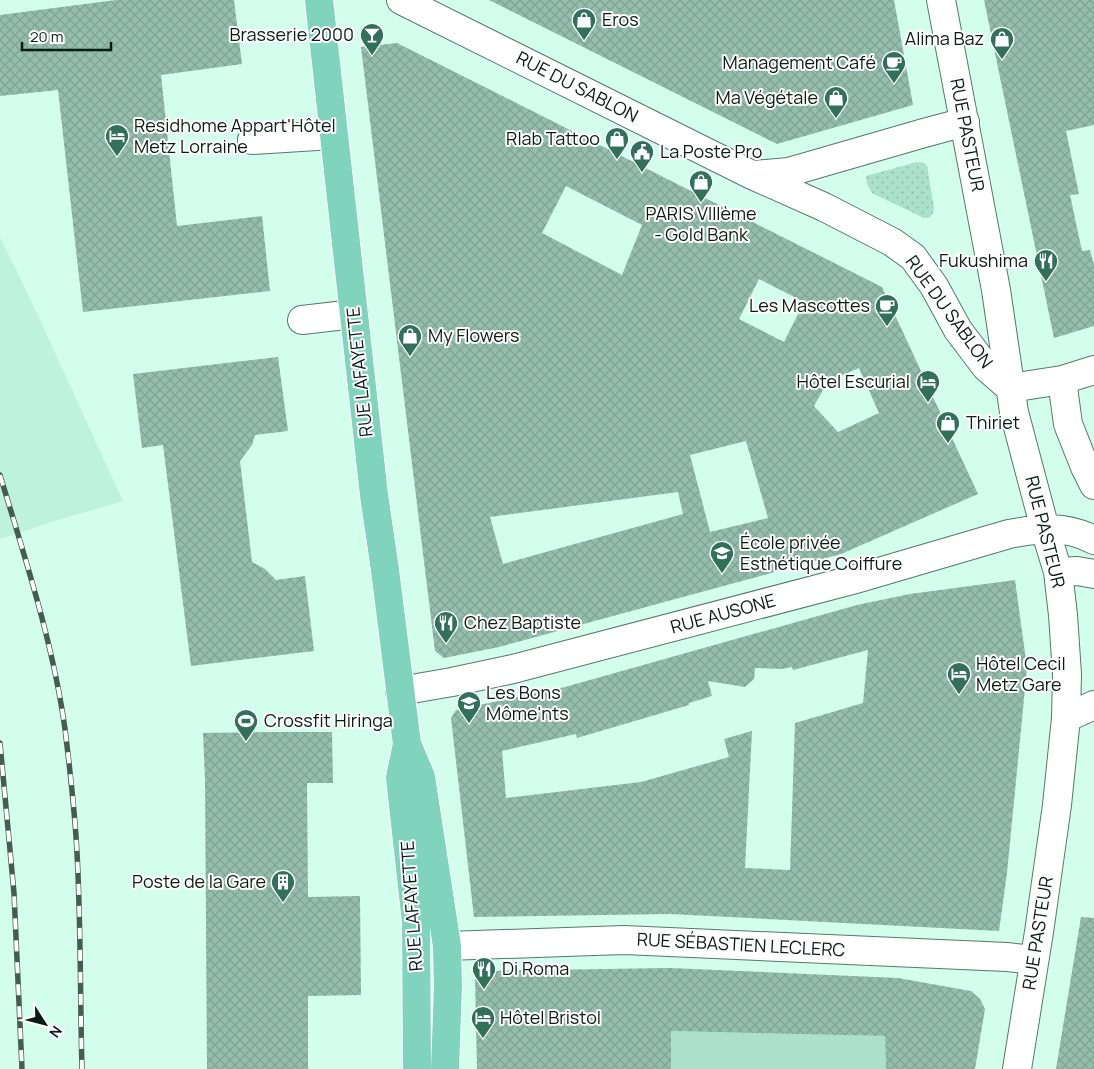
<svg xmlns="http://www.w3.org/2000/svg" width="1094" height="1069" viewBox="0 0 1094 1069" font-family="Manrope,sans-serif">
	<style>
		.built { fill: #bef2de }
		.grass { fill: url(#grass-dots) }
		.green { fill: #aae0cc }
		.building { fill: url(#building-cross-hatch); fill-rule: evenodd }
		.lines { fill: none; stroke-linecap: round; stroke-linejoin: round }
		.minor-casing { stroke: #52796b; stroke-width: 30 }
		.major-casing { stroke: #fff; stroke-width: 30 }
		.minor { stroke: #fff; stroke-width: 28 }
		.major { stroke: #80d3bc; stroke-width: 28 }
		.rail-casing { stroke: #445c53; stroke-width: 5.5 }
		.rail { stroke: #fff; stroke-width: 4; stroke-dasharray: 11; stroke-linecap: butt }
		.labels { text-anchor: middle; stroke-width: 4; stroke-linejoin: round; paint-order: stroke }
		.poi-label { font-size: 18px; fill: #0a1a15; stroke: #fff; text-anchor: start }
		.street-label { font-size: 18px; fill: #0a1a15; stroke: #fff }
	</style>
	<defs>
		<pattern id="grass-dots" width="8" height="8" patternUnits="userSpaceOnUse" patternTransform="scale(1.25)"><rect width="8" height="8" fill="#aae0cc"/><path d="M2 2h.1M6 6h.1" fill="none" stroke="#91c0ae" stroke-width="1.8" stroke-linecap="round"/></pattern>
		<pattern id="building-cross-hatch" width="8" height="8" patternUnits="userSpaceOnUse" patternTransform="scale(1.25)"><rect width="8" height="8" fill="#94bdad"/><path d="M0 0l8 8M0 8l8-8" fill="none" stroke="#7ea294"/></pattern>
	</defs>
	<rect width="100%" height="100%" fill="#d3feed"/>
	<path class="built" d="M0,237l33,68 90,196 -65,19 -58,19z"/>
	<path class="grass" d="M917,162l7,1 3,3 7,42 -1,5 -3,4 -6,1 -52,-25 -5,-9 -1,-8z"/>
	<path class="green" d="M671,1031l214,5 1,33h-215z"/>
	<path class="building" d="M116,0h118l8,64 -81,11 16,151 85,-10 8,75 -187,21 -25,-222 -58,6v-81z
		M489,0h405l19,105 -136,39z
		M984,0h110v125l-28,6 13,63 -9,1 12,56 8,-1 4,15v61l-40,12z
		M397,43l485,244 96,207 -137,60 -342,93 -55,11 -9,-7 -74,-604zM566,186l76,39 -20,50 -80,-42zM759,279l45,23 -20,40 -45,-23zM859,368l20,45 -41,19 -24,-26 14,-25zM746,441l22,77 -58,14 -20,-77zM678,492l5,22 -180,50 -13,-47z
		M278,357l10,74 -33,4 -3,10 -12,16 12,101 13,7 11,11 29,-4 9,75 -123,15 -28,-221 -21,3 -9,-74z
		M1015,580l12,88 -20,205 -8,58 -329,-17 -196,3 -23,-199 5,-8 109,-23 292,-82 53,-11zM868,650l-5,53 -68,20 -5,147 -45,-2 7,-137 -28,8 5,18 -88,25 -135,16 -4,-47 74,-17 1,4 112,-33v-2l23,-7 -4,-15 37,6 9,-8 1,-11 27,1 10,-2 1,3z
		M273,732h59l1,51h-26l1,114 52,-1 1,99 -53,1v73h-101l-2,-289 -2,-47z
		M1081,917l13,1v151h-38z
		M670,968l228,10 73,13 9,8 5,10 -10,60h-89l-1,-33 -214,-5v38h-194l-2,-91 9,-7z"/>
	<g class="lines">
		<g class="minor-casing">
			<path id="minor" d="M401,0l351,175 72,32 68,35 21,15 21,29 24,44 28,37 24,21
				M941,0l55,290 18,122 31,117 13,43 5,43 4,59 -1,44 -9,87 -18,127 -22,137
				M252,140l81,-5
				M754,175l35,-3 135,-39 41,-11
				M302,320l52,-6
				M1062,380l6,44 17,43 9,18
				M1010,388l52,-8 32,-10
				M1058,572l19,-1 17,3
				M400,691l52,-9 61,-13 339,-89 157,-46c31,-6 56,-9 85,6
				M1066,718l28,-13
				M447,946l177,-6 383,17 27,3"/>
		</g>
		<g class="major-casing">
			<path id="major" d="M319,0l55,495 11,75 22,174 14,33 26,169 1,40 -3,83
				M407,744l-7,34 16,144 1,147"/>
		</g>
		<use href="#minor" class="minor"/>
		<use href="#major" class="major"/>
		<g class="rail-casing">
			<path id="rail" d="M0,475c25,83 53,168 65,254 5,41 10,82 12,124 4,72 3,144 5,216
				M0,743l14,150 8,176"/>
		</g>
		<use href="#rail" class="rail"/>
	</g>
	<defs>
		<g id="shop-pin" transform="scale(1.25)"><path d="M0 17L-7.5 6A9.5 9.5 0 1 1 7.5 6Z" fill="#32705c" stroke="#fff"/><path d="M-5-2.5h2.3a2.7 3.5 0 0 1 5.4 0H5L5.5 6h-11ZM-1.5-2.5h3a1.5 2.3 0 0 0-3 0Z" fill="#fff"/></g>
		<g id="bar-pin" transform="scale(1.25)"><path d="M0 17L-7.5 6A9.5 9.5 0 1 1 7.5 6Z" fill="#32705c" stroke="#fff"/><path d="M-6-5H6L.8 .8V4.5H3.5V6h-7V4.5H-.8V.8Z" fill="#fff"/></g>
		<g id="cafe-pin" transform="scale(1.25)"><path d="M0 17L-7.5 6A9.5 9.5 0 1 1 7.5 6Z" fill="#32705c" stroke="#fff"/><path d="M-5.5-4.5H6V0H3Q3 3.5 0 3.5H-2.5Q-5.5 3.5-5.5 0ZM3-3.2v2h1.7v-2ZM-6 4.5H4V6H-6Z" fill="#fff"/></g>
		<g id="hotel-pin" transform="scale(1.25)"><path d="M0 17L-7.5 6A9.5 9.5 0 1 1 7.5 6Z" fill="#32705c" stroke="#fff"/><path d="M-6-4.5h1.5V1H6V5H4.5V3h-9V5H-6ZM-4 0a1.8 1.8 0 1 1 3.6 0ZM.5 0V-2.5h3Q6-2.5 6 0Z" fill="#fff"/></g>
		<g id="civic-pin" transform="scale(1.25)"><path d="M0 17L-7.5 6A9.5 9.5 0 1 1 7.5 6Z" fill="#32705c" stroke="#fff"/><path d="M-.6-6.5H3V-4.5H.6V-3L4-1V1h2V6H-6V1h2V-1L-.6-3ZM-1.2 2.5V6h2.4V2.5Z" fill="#fff"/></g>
		<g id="restaurant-pin" transform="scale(1.25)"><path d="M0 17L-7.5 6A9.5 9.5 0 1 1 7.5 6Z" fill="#32705c" stroke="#fff"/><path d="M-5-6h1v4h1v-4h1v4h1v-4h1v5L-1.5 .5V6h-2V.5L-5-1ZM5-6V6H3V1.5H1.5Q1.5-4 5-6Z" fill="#fff"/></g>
		<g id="school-pin" transform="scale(1.25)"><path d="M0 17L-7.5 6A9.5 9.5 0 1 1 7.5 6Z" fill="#32705c" stroke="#fff"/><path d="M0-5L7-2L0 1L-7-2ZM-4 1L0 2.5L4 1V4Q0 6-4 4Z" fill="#fff"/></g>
		<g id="stadium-pin" transform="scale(1.25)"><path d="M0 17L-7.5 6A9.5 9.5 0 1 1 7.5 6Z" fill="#32705c" stroke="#fff"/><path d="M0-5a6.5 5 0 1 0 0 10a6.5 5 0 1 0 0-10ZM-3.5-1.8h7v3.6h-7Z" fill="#fff"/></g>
		<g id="building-pin" transform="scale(1.25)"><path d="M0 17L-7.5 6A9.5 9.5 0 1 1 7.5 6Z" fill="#32705c" stroke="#fff"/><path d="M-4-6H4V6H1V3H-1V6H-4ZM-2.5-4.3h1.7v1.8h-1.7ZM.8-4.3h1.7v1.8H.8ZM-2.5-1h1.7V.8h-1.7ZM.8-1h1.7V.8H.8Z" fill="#fff"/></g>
	</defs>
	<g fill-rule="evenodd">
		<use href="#shop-pin" x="584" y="20"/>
		<use href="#bar-pin" x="372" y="35"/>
		<use href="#shop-pin" x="1002" y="39"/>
		<use href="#cafe-pin" x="894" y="63"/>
		<use href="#shop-pin" x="836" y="98"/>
		<use href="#hotel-pin" x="117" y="136"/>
		<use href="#shop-pin" x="617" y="139"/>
		<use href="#civic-pin" x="642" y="152"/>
		<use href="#shop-pin" x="701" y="182"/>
		<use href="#restaurant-pin" x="1046" y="261"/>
		<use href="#cafe-pin" x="887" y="306"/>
		<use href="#shop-pin" x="410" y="336"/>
		<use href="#hotel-pin" x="928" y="382"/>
		<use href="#shop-pin" x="948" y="423"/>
		<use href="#school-pin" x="722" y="553"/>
		<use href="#restaurant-pin" x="446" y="623"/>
		<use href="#hotel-pin" x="959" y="674"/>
		<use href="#school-pin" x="469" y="703"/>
		<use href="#stadium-pin" x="246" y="721"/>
		<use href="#building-pin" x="283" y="882"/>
		<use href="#restaurant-pin" x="484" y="969"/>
		<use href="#hotel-pin" x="483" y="1018"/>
	</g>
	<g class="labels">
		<g class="poi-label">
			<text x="602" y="26">Eros</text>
			<text x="354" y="41" text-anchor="end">Brasserie 2000</text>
			<text x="984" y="45" text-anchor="end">Alima Baz</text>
			<text x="876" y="69" text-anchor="end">Management Café</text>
			<text x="818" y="104" text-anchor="end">Ma Végétale</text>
			<text x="134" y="132">Residhome Appart'Hôtel<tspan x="134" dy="21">Metz Lorraine</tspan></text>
			<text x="600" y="145" text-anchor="end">Rlab Tattoo</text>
			<text x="660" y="158">La Poste Pro</text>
			<text x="701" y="220" text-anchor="middle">PARIS VIIIème<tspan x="701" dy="21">- Gold Bank</tspan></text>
			<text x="1028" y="267" text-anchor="end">Fukushima</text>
			<text x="870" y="312" text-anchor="end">Les Mascottes</text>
			<text x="428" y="342">My Flowers</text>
			<text x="910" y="388" text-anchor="end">Hôtel Escurial</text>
			<text x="966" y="429">Thiriet</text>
			<text x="740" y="549">École privée<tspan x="740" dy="21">Esthétique Coiffure</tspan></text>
			<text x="464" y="629">Chez Baptiste</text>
			<text x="976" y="670">Hôtel Cecil<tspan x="976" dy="21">Metz Gare</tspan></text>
			<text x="486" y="699">Les Bons<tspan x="486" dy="21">Môme'nts</tspan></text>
			<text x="264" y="727">Crossfit Hiringa</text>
			<text x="266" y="888" text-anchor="end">Poste de la Gare</text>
			<text x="502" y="975">Di Roma</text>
			<text x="500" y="1024">Hôtel Bristol</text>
		</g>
		<g class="street-label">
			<text transform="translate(577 87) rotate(27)" y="6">RUE DU SABLON</text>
			<text transform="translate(967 135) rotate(79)" y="6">RUE PASTEUR</text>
			<text transform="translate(949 312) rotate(54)" y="6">RUE DU SABLON</text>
			<text transform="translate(360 372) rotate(-96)" y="6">RUE LAFAYETTE</text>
			<text transform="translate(1045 532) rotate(76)" y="6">RUE PASTEUR</text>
			<text transform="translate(723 614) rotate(-15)" y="6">RUE AUSONE</text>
			<text transform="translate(412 906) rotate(-94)" y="6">RUE LAFAYETTE</text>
			<text transform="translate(1038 933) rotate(-81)" y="6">RUE PASTEUR</text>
			<text transform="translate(741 945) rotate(3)" y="6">RUE SÉBASTIEN LECLERC</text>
		</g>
	</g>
	<g transform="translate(45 1024) rotate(126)" stroke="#ffffff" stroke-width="4" paint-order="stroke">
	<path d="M0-4L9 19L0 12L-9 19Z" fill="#0a1a15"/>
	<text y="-8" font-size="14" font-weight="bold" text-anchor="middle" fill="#0a1a15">N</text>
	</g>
	<path d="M22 42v8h89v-8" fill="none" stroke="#0a1a15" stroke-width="2.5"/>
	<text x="30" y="42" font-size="15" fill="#0a1a15" stroke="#ffffff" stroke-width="4" paint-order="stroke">20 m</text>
</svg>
